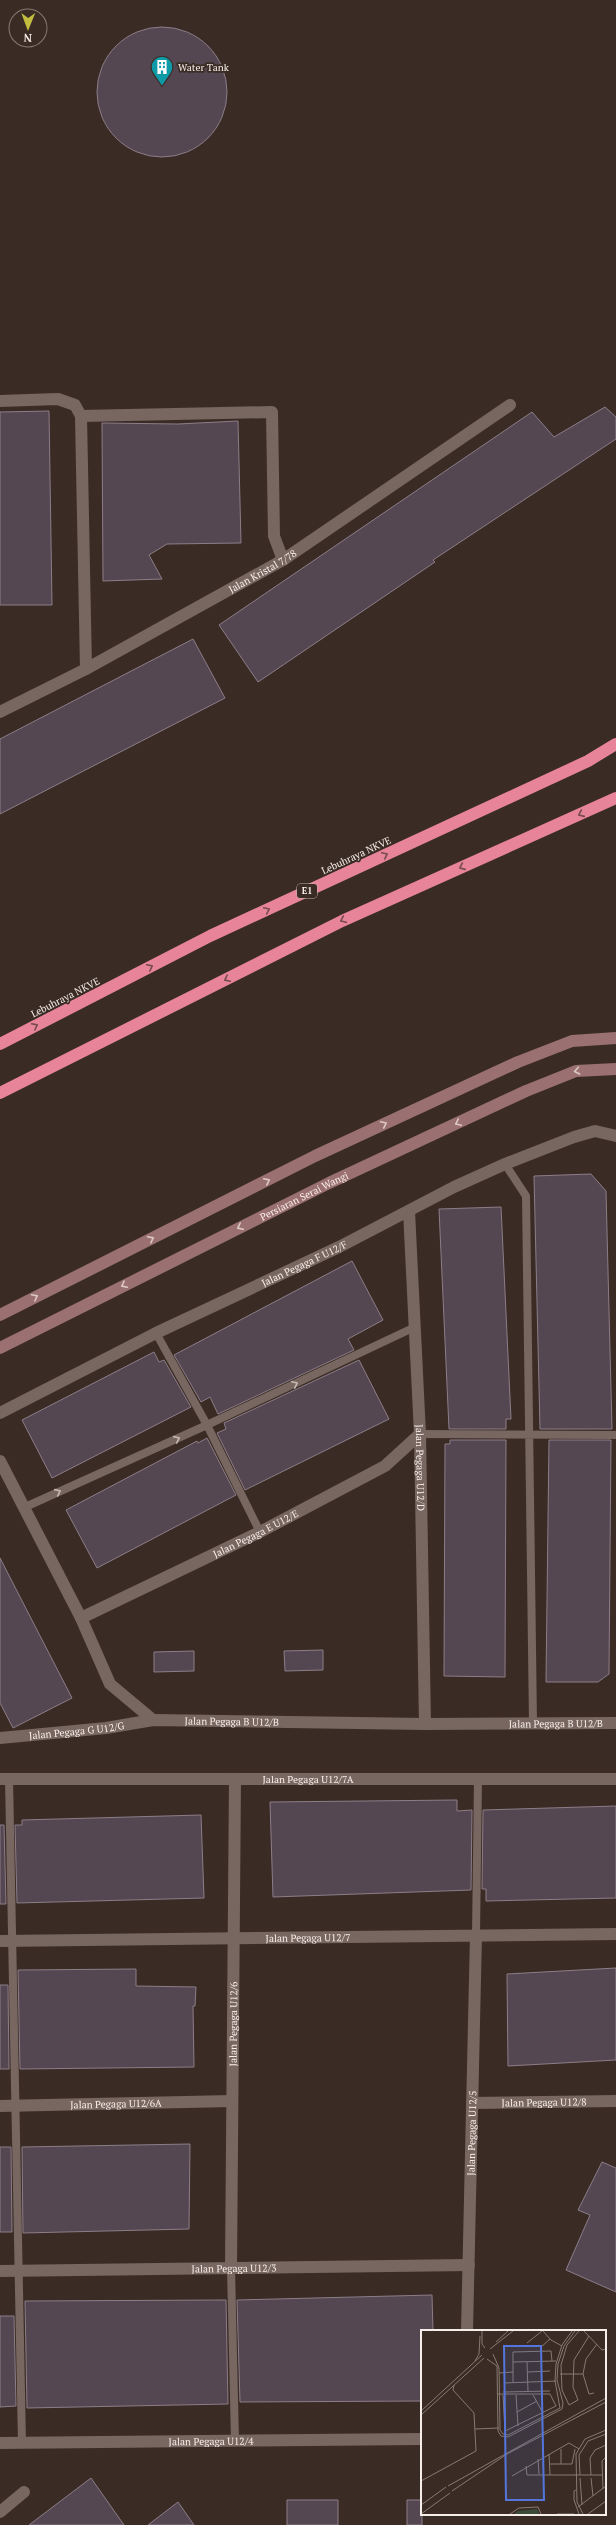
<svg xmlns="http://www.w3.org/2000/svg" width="616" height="2525" viewBox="0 0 616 2525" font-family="'PT Serif',serif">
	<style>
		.building { fill: #554751; stroke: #8c7d88 }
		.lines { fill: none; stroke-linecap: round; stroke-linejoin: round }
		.lane { stroke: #786760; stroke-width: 8 }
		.street { stroke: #786760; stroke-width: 12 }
		.secondary { stroke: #9a7071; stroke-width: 12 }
		.highway { stroke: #e8849a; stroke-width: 12 }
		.oneway { stroke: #774b4e }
		.oneway2 { stroke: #dcc8c5 }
		.oneway3 { stroke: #c5b8b2 }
		.labels { text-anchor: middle; stroke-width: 3.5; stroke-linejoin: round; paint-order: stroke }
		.shield { fill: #3a2c25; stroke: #bfb4ae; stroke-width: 1 }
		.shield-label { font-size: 9px; font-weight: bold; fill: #f8eee9 }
		.poi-label { font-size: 10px; fill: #f8eee9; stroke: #3a2c25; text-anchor: start }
		.street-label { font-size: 10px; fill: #f8eee9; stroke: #3a2c25 }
		.inset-road { fill: none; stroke: #867a73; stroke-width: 1 }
		.view { fill: #5476dc; fill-opacity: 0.15; stroke: #5476dc; stroke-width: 2 }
		.inset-edge { fill: none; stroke: #f8eee9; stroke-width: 2 }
	</style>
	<rect width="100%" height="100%" fill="#3a2c25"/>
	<path class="building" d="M97 92a65 65 0 1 1 130 0a65 65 0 1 1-130 0Z
		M605,407l11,10v22l-183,121 2,2 -177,120 -39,-57 313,-213 22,25z
		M49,411l3,194h-52v-193z
		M238,421l3,122 -74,1 -18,11 13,24 -59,2 -1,-158 76,1z
		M193,639l32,59 -225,116v-75z
		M591,1174l15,17 6,238h-72l-6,-253z
		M501,1207l10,212h-5v10h-57l-10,-220z
		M352,1261l31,59 -35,19 6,11 -136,64 -8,-17 -9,5 -27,-47z
		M154,1352l5,10 5,-2 27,47 -139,71 -30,-58z
		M359,1360l30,59 -144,71 -28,-57 9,-4 -2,-6z
		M207,1438l29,57 -139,73 -31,-58 131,-69 1,2z
		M450,1440h56l-1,237 -61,-1 1,-232h5z
		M549,1440h62l-2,234 -11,8h-52z
		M0,1558l72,140 -59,30 -13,-25z
		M323,1650v20l-38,1 -1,-20z
		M194,1651v20l-40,1v-20z
		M457,1800v11l15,-1 -1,80 -198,7 -3,-95z
		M616,1806v92l-130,3v-12h-4l1,-79z
		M201,1815l3,83 -187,5 -2,-78h7v-5z
		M0,1825h4l2,79h-6z
		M616,1968v92l-108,6 -1,-92z
		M136,1969v17l60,1 -1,19h-2l1,61 -174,2 -2,-99z
		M0,1985h8l1,84h-9z
		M190,2144l-1,85 -166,4 -1,-86z
		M0,2147h11l1,85h-12z
		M602,2162l14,6v124l-50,-22 24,-55 -12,-5z
		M432,2295l1,36h-11v70l-182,1 -3,-102z
		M226,2300l2,104 -201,4 -2,-107z
		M0,2316h14l2,90 -16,1z
		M91,2478l33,47h-95z
		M287,2500h51v25h-51z
		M407,2500h15v25h-15z
		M178,2502l16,23h-46z"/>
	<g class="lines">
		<path class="lane" d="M505,1164l21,32 7,527
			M156,1333l51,92 53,107
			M420,1434l196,1
			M23,1508l184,-83 208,-98
			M9,1779l13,664
			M476,1935l2,-156
			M231,2268l4,173"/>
		<g class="street">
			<path d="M0,401l58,-2 17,6 6,11 5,253"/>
			<path d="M81,416l191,-4 2,124 9,24"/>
			<path id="s1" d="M0,712l86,-43 197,-109 227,-155"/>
			<path id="s2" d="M409,1211l11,223 5,290"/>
			<path id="s3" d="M0,1413l156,-80 183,-86 115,-60 51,-23 69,-27 21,-6 21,5"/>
			<path d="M0,1461l81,157 29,66 43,36"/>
			<path id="s4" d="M81,1618l179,-86 125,-66 35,-32"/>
			<path id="s5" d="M0,1738l106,-10 47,-8 272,4 191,-1"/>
			<path id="s6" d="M0,1779h616"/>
			<path id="s7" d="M0,1941l616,-7"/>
			<path id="s8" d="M472,2103l144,-2"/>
			<path id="s9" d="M0,2106l232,-5"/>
			<path id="s10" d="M231,2268l4,-489"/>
			<path id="s11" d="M0,2271l469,-6"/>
			<path id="s12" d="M467,2331l9,-396"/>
			<path id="s13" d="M0,2443l422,-4"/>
			<path d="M0,2512l24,-20"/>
		</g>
		<g class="secondary">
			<path d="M0,1315l315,-159 203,-94 54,-21 44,-3"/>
			<path id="s14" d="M0,1348l329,-165 197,-92 50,-20 40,-2"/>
		</g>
		<path class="highway" d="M0,1044l210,-108 378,-175 28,-17
			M0,1093l342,-172 274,-123"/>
	</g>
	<defs><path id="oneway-chevron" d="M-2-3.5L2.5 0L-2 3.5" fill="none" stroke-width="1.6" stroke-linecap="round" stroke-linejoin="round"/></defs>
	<g class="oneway">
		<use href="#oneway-chevron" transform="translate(581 814) rotate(156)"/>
		<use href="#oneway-chevron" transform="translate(385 855) rotate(-25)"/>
		<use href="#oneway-chevron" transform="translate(462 867) rotate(156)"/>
		<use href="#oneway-chevron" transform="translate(267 910) rotate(-25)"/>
		<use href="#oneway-chevron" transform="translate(343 920) rotate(155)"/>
		<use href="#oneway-chevron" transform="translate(150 967) rotate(-27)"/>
		<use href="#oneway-chevron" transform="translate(227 979) rotate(153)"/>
		<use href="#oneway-chevron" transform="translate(35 1026) rotate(-27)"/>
	</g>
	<g class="oneway2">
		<use href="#oneway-chevron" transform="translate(577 1071) rotate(169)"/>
		<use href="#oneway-chevron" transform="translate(458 1123) rotate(155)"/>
		<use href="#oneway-chevron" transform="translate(384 1124) rotate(-25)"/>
		<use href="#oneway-chevron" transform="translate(267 1181) rotate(-27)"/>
		<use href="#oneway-chevron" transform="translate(240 1227) rotate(154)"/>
		<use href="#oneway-chevron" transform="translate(151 1239) rotate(-27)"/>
		<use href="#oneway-chevron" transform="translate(124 1285) rotate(153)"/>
		<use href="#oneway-chevron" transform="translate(35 1297) rotate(-27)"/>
	</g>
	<g class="oneway3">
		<use href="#oneway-chevron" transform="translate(295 1384) rotate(-25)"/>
		<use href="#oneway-chevron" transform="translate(177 1439) rotate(-24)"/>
		<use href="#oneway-chevron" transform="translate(58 1492) rotate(-24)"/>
	</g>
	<defs>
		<g id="building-pin" transform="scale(1.15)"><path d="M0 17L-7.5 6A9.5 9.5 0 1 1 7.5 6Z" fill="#0f9aa8" stroke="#3a2c25"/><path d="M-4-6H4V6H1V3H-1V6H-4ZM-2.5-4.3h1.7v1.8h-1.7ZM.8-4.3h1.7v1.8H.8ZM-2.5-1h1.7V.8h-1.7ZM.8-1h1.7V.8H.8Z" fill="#fff"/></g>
	</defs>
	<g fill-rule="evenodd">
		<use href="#building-pin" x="162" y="67"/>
	</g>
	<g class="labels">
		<rect class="shield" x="297" y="884" width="20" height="14" rx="3"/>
		<g class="shield-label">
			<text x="307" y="894">E1</text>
		</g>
		<g class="poi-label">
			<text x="178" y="71">Water Tank</text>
		</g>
		<g class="street-label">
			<text dy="4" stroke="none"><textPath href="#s1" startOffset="298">Jalan Kristal 7/78</textPath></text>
			<text transform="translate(356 855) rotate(-25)" y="4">Lebuhraya NKVE</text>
			<text transform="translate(65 997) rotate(-27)" y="4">Lebuhraya NKVE</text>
			<text dy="4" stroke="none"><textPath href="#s14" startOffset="340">Persiaran Serai Wangi</textPath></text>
			<text dy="4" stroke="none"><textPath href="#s3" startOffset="339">Jalan Pegaga F U12/F</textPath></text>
			<text dy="4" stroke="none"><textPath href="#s2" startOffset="257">Jalan Pegaga U12/D</textPath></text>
			<text dy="4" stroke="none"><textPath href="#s4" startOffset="194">Jalan Pegaga E U12/E</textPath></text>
			<text dy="4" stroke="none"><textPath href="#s5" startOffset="233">Jalan Pegaga B U12/B</textPath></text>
			<text dy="4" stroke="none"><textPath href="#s5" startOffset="557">Jalan Pegaga B U12/B</textPath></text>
			<text dy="4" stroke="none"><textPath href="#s5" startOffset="77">Jalan Pegaga G U12/G</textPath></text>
			<text dy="4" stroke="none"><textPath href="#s6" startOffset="308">Jalan Pegaga U12/7A</textPath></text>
			<text dy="4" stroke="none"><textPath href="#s7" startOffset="308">Jalan Pegaga U12/7</textPath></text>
			<text dy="4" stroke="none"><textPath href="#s10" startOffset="244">Jalan Pegaga U12/6</textPath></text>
			<text dy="4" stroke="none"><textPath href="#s8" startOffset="72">Jalan Pegaga U12/8</textPath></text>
			<text dy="4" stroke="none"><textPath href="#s9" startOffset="116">Jalan Pegaga U12/6A</textPath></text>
			<text dy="4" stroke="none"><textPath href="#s12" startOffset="198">Jalan Pegaga U12/5</textPath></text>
			<text dy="4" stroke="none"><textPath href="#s11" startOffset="234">Jalan Pegaga U12/3</textPath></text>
			<text dy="4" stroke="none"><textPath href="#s13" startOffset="211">Jalan Pegaga U12/4</textPath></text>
		</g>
	</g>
	<g transform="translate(421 2330)">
		<rect width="185" height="185" fill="#3a2c25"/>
		<path d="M116,179l2,5h-25l4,-3z" fill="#3a4c37"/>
		<path class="inset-road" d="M61,1v13l3,4M122,1l8,9 11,6M158,1l-12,14 -6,20 1,25 7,15 9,-5 -5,-13 1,-27 15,-24M163,1l18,19 4,-1M75,12l12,-11M106,13l15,-12M119,18l10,-9M69,19l23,-18M72,24l6,14 1,62 3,4 5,1 52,-27 -5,-27 1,-17 6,-19 10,-14M66,29l10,7 1,65 3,5 7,1 54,-28 1,-6 -6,-23 1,-16 6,-18 11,-15M54,31l4,-7 1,-18M92,32l43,-1M106,32l1,30M107,42l22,-1M78,43l14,-1M139,44h23M92,52v-30l38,-1 1,10M83,53l52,-2M82,62l47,-1M173,63l-5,1 -6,-20 3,-15 11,-15M77,64h52l6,12 -51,25 -2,-36M95,65l2,31M112,65l10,18M0,81l61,-56M96,82l20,-11M0,85l63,-57M54,99l24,-1M140,119v15M128,124l1,21h52M117,129l1,15M129,134h22l3,-15M105,136l1,9h23M159,145l-1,-20 9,-14 18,-7M170,145l-1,-17 5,-8 11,-5M91,146l57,-33 10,6M159,148l2,27M170,148l2,18M0,151l55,-30 -2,-38 -21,-23 1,-5M27,156l158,-88M182,159l-1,-28 4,-4M155,160l-2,1v9l5,14M31,161l55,-37 99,-52M0,175l25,-18M157,177l28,-21M0,184l29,-21M89,184l9,-6 19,-1 3,7M136,184h17M162,184l-6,-12 -1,-48 9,-15 21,-9M167,184l18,-13"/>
		<path class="view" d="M83,16h37l3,154h-38z"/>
		<rect width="185" height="185" class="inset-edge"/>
	</g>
	<g transform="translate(28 28) rotate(181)"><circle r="19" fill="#3a2c25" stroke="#867a73"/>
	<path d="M0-3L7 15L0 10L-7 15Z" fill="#c2bd3f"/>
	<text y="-6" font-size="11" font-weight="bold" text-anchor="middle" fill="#f8eee9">N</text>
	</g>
</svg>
